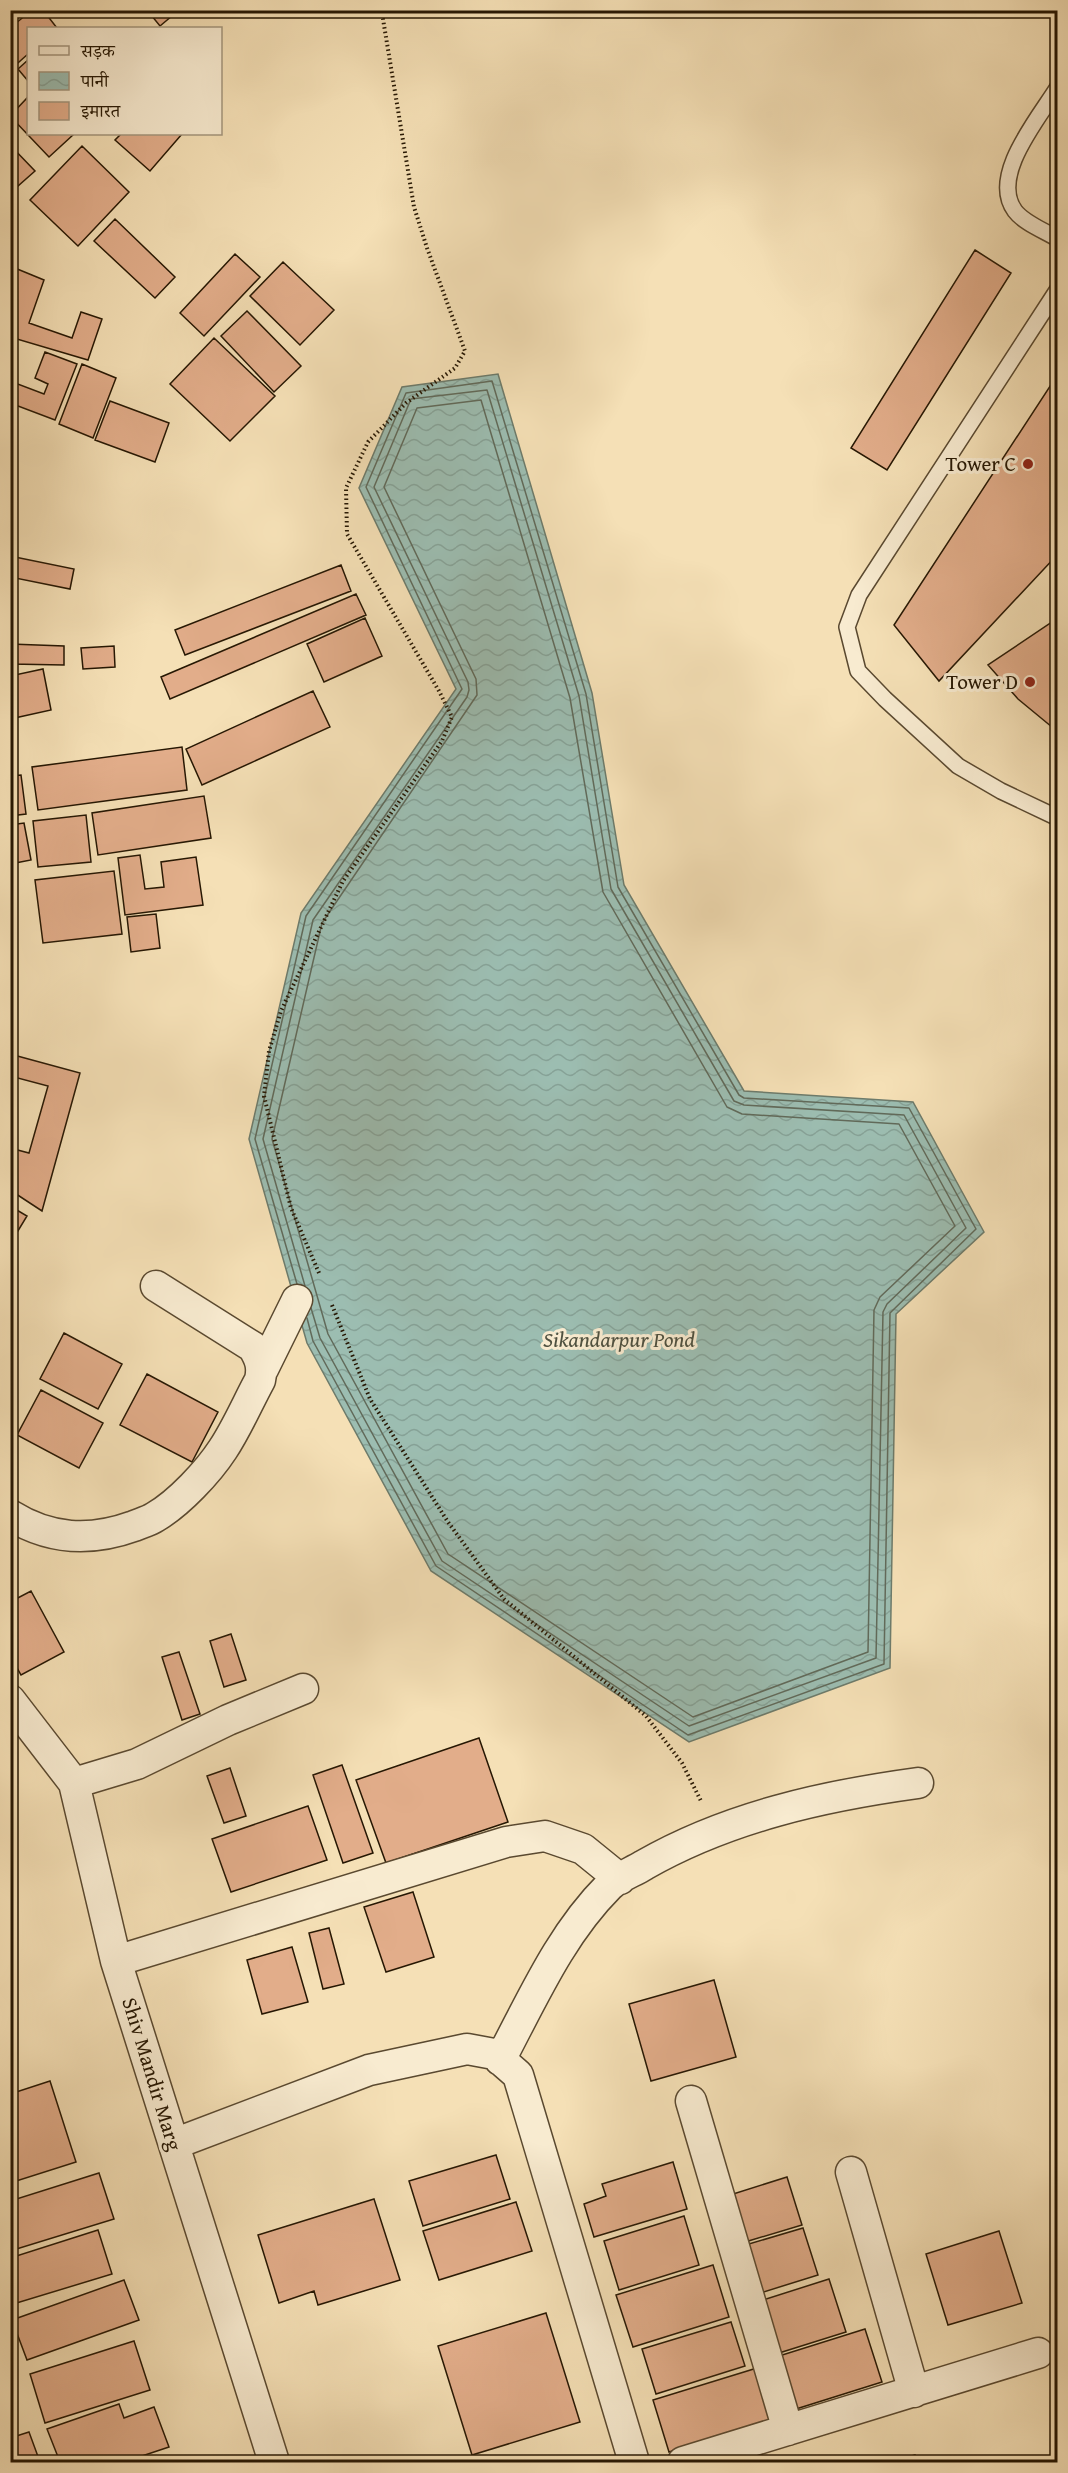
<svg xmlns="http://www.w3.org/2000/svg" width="1068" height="2473" viewBox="0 0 1068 2473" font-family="'Gentium Book Plus','Noto Serif Devanagari',serif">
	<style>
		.water { fill: url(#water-waves); stroke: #6d7b6b; stroke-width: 1.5 }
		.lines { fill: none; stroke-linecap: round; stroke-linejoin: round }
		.shore { stroke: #616a5a; stroke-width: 1.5 }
		.building { fill: #e2ad8a; stroke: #261703; stroke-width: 1.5 }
		.service-casing { stroke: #5a4930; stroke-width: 18 }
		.minor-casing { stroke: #5a4930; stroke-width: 33 }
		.path { stroke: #261703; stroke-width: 4; stroke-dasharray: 1.5 3; stroke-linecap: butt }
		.service { stroke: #f8ebd0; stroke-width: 15 }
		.minor { stroke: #f8ebd0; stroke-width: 30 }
		.poi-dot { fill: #8f2418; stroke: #f8ebd0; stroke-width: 2 }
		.labels { text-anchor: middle; stroke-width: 6; stroke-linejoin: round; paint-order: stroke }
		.poi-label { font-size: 21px; fill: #261703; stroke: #f8ebd0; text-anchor: end }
		.street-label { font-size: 21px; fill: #261703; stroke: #f8ebd0 }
		.water-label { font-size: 22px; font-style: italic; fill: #4f5140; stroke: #f8ebd0 }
	</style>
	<defs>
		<pattern id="water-waves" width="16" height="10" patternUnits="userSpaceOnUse" patternTransform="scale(1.5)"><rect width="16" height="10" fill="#9cbdb1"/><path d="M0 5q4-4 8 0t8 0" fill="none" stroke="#86a297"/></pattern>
	</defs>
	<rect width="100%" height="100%" fill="#f5e0b6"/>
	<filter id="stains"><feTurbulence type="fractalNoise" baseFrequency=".00333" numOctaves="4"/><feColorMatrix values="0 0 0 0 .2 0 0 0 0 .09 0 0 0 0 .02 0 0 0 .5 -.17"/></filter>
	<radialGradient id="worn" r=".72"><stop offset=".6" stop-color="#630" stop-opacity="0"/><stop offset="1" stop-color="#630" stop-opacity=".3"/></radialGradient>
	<path class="water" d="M498,374l94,319 32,192 120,206 169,11 71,130 -88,82 -6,354 -201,74 -258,-171 -124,-228 -58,-204 52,-226 155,-224 -97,-201 43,-101z"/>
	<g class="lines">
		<path class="shore" d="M481,400l89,298 33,194 124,215 15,7 157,10 56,102 -75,71 -6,13 -6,342 -175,65 -245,-163 -120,-220 -56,-195 50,-216 155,-228 -1,-16 -92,-192 33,-79z
			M297,1284l-42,-145 51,-223 156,-227 -96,-202 40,-94 86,-12 94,313 32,193 121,208 5,3 165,10 67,121 -86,84 -6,351 -196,71 -252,-169 -123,-225 -6,-23
			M305,1286l-42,-147 50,-219 154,-223 2,-7 -1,-8 -94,-195 37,-88 76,-9 92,306 32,193 123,212 10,4 160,10 62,113 -79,76 -4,8 -7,346 -187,68 -247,-165 -122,-223 -9,-30"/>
	</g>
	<path class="building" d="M32,10h11l14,18h-29v26l-17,15 -1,-41z
		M147,10h32l-19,16z
		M28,60v21l-10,-12z
		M28,97v37h46l-25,23 -39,-41z
		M121,134h61l-32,37 -35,-31z
		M10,145l25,26 -25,22z
		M82,146l47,46 -51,54 -48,-46z
		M115,219l60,58 -20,21 -61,-57z
		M975,250l36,23 -124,197 -36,-22z
		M235,254l25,23 -56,59 -24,-23z
		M283,262l51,48 -34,35 -50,-49z
		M10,266l34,14 -15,43 43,15 9,-26 21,7 -14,41 -78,-23z
		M247,311l54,55 -27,26 -53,-56z
		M214,338l61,58 -45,45 -60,-57z
		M45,352l32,12 -22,56 -45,-17v-22l34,13 4,-10 -13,-6z
		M82,364l34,14 -23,60 -34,-14z
		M1058,374v180l-119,127 -45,-56z
		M110,401l59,22 -14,39 -60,-22z
		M10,556l64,13 -4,20 -60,-12z
		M341,565l10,26 -166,64 -10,-25z
		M356,594l10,21 -196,84 -9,-22z
		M365,618l17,38 -58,26 -17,-38z
		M1058,618v114l-40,-33 -30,-34z
		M10,644l54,2v19l-54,-1z
		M114,646l1,21 -32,2 -2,-21z
		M43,669l8,41 -41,9v-43z
		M313,691l17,36 -128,58 -16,-36z
		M182,747l5,43 -149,20 -6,-43z
		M21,775l5,39 -16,2v-40z
		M204,796l7,42 -113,17 -6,-42z
		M86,815l5,47 -53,5 -5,-46z
		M24,823l7,37 -21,4v-39z
		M140,855l5,34 19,-2 -3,-25 35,-5 7,48 -78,10 -7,-57z
		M114,871l8,63 -79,9 -8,-63z
		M156,914l4,34 -29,4 -4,-35z
		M10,1054l70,19 -38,138 -32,-21v-42l19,5 19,-67 -38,-10z
		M10,1206l17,10 -17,28z
		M64,1333l58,31 -24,45 -58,-30z
		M147,1374l71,38 -26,50 -72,-37z
		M41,1390l62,33 -24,45 -62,-33z
		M31,1591l33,61 -43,23 -11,-20v-53z
		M231,1634l15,46 -22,7 -14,-46z
		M179,1652l21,62 -18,6 -20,-63z
		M479,1738l29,84 -122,41 -30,-83z
		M342,1765l31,88 -30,10 -30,-88z
		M230,1768l16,48 -22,7 -17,-47z
		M308,1806l19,54 -96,32 -19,-53z
		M413,1892l21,65 -48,15 -22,-65z
		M329,1928l15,56 -21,5 -14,-56z
		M292,1947l16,55 -46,12 -15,-54z
		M714,1980l22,77 -85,24 -22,-77z
		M50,2081l26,81 -66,21v-89z
		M496,2155l14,44 -87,27 -14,-45z
		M673,2162l14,47 -93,28 -10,-33 22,-8 -4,-12z
		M99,2173l15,46 -104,32v-50z
		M787,2177l15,48 -57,17 -15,-47z
		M374,2199l26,81 -82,25 -4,-14 -35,12 -21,-68z
		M516,2202l16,49 -93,29 -16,-49z
		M684,2216l15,49 -80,25 -15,-49z
		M803,2228l15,47 -61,19 -15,-48z
		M98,2230l14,44 -102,31v-47z
		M999,2231l23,72 -74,22 -22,-71z
		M713,2265l16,52 -96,30 -17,-52z
		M829,2279l17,53 -67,21 -16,-53z
		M124,2280l15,40 -112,40 -15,-40z
		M546,2313l34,109 -108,33 -34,-109z
		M731,2322l14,44 -89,28 -14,-45z
		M865,2329l17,53 -86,27 -17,-53z
		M134,2341l16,49 -105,33 -15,-49z
		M757,2368l17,52 -105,32 -16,-52z
		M119,2404l5,14 30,-11 15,40 -45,15h-64l-13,-33z
		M29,2432l11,30h-30v-24z
		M915,2455l3,7h-27z"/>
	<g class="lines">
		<g class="service-casing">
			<path id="service" d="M1058,87c-19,31 -69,89 -43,124 9,12 30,20 43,28
				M1058,289l-199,306 -12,32 11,44 27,28 73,67 43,25 57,27"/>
		</g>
		<g class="minor-casing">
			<path id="minor" d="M263,1369l34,-69
				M10,1515c40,25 80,27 124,11 7,-3 15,-5 21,-9 24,-14 53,-45 68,-68 14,-21 25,-47 37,-69 3,-14 0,-21 -7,-33l-97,-61
				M10,1700l64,83 42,178 158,501
				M74,1783l63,-19 91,-44 75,-31
				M116,1961l390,-119 39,-6 38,13 37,30
				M500,2060c32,-60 60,-125 109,-174 9,-9 24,-14 35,-21 84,-48 179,-69 274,-82
				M691,2101l97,329
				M174,2144l195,-74 98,-21 27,5 24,21 116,387
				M851,2172l63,220
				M683,2462l355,-109"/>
		</g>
		<path class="path" d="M319,1273l-28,-65 -27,-112 5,-45 12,-40 62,-130 99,-140 10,-24 -13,-26 -92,-157 -1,-46 22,-46 38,-39 49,-35 10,-17 -38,-103 -13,-41 -31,-188 -5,-9
			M332,1305l38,94 78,123 56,77 142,117 36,47 19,38"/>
		<use href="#service" class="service"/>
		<use href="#minor" class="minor"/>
	</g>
	<g class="poi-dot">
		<circle cx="1028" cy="464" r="6"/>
		<circle cx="1030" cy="682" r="6"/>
	</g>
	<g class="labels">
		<g class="poi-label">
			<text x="1016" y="471">Tower C</text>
			<text x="1018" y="689">Tower D</text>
		</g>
		<g class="street-label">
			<text transform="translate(152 2074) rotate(73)" y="7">Shiv Mandir Marg</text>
		</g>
		<g class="water-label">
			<text x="619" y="1347">Sikandarpur Pond</text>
		</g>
	</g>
	<rect width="1068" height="2473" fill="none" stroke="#f5e0b6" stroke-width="36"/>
	<rect x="12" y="12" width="1044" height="2449" fill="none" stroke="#261703" stroke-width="3"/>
	<rect x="18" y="18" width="1032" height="2437" fill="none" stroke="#261703" stroke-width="1.5"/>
	<rect x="27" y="27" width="195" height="108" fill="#f8ebd0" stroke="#a4967e" stroke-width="1.5"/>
	<rect x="39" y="46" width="30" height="9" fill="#f8ebd0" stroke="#a4967e" stroke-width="1.5"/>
	<text x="81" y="57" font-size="18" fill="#261703">सड़क</text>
	<rect x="39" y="72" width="30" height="18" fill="url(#water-waves)" stroke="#a4967e" stroke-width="1.5"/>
	<text x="81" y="87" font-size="18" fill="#261703">पानी</text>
	<rect x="39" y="102" width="30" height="18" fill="#e2ad8a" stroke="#a4967e" stroke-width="1.5"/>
	<text x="81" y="117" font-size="18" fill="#261703">इमारत</text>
	<rect width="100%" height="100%" filter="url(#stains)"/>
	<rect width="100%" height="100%" fill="url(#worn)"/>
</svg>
